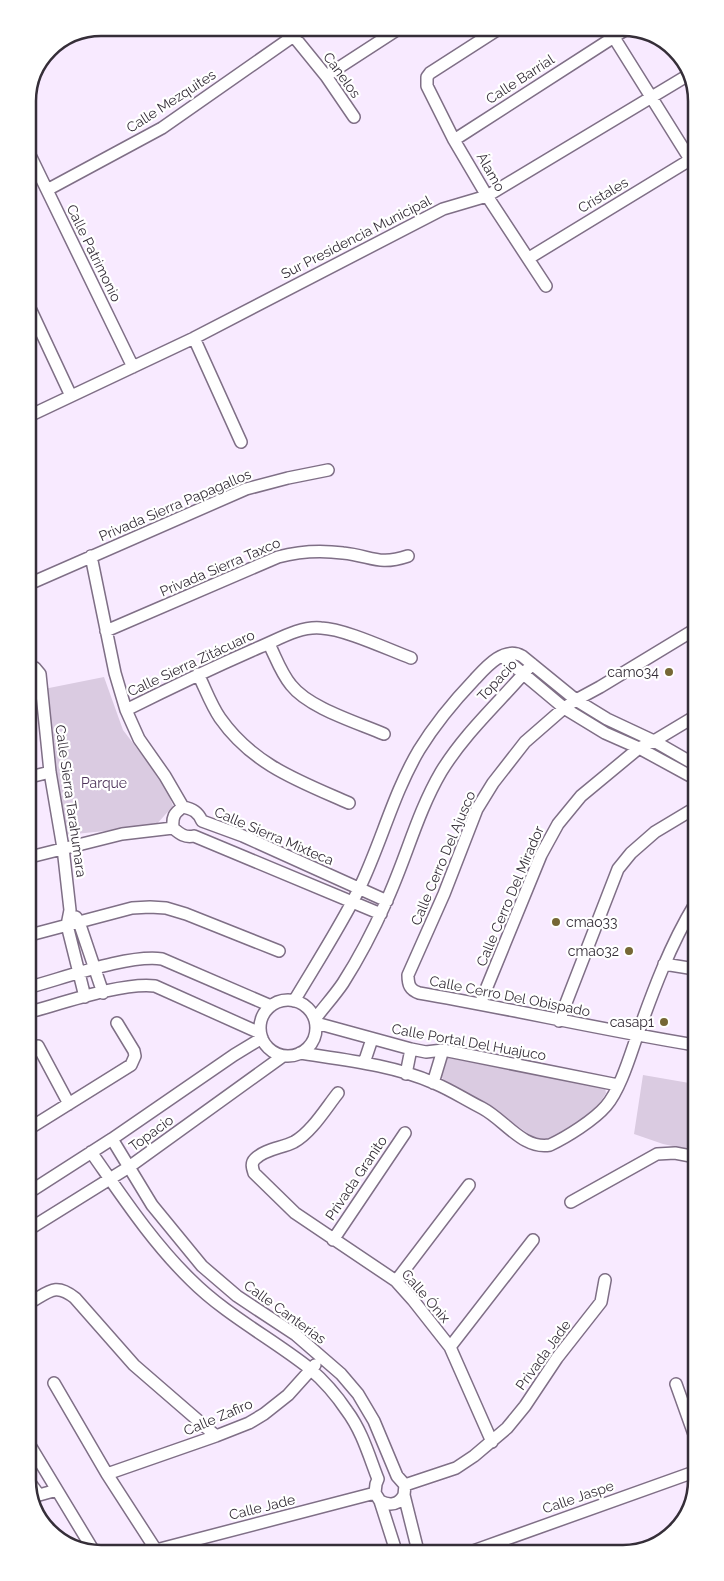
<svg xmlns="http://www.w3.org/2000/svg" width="724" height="1581" viewBox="0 0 724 1581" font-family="Raleway,sans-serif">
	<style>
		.green { fill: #dacbe1 }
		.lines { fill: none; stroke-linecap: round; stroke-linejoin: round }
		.minor-casing { stroke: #7f6f86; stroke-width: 14 }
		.minor { stroke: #fff; stroke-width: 11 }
		.poi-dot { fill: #766735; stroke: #fff; stroke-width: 2 }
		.labels { text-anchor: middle; stroke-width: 4.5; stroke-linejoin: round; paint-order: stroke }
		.street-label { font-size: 14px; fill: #352e38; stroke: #fff }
		.poi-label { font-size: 14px; fill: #352e38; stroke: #fff; text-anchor: end }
		.park-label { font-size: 14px; fill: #50365c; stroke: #fff }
		.rim { fill: none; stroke: #352e38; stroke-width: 2.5 }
	</style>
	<rect width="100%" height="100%" fill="#f8eaff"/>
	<path class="green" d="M104,677l19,53 42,55 8,21 -18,20 -90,9 -21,-146z
		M450,1057l150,27 5,4 1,5c-13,23 -36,35 -58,47l-6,1 -6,-2 -49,-34 -42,-23 -4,-6 4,-17z
		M643,1075l52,9 1,67 -33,-7 -29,-10z"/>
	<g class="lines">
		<g class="minor-casing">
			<path id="minor" d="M287,28l39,48 28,41
				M500,28l-70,45 -3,4v9l27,54 33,56 59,90
				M608,28l85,136
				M326,76l74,-48
				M454,140l174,-112
				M28,151l105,216
				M47,190l115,-62 143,-100
				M529,258l164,-100
				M28,304l43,92
				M194,338l47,104
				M29,416l165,-78 249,-129 44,-13 203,-122
				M91,556l24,117 11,37 13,29 26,37 18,31c10,2 15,5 19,14l41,15 144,65
				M29,584l217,-95 42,-11 40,-8
				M694,630l-94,57 -24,13 -12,8 -39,34 -32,41 -16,26 -33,85 -36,81c0,10 2,15 11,18 93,16 184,37 276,52
				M106,631l172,-74c22,-6 43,-7 65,-4 29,3 35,13 65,3
				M269,644c7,14 12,29 22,41 18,23 65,37 93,49
				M502,656l62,52 41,25 34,15 55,30
				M29,667l6,1 5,6 10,98 13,76 7,62 -3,15 18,72
				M198,674c7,14 13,31 22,44 33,47 79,63 129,85
				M126,710c44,-22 88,-43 134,-63 19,-8 40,-21 61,-19 24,1 66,21 90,30
				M30,777l20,-5
				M173,828c-1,-11 1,-15 10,-21
				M30,857l92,-23 51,-6c7,6 12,10 21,8l187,78
				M76,917l3,5 24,71
				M30,935l102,-27 18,-1 16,1 20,6 93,37
				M664,964l31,5
				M30,987c34,-9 99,-33 132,-28l109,47
				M260 1028a28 28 0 1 1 56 0a28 28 0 1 1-56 0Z
				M294,1001c22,-37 46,-74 65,-112 22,-45 34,-95 60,-139 16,-26 35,-49 56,-71 11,-12 29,-33 47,-23l54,44 31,19 47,22 40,23
				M480,1004l61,-149 17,-31 23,-28 58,-48 15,-7 40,-24
				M30,1012c33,-9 93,-30 125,-26l105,47
				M315,1019c9,-12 20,-24 28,-36 16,-25 31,-54 43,-81 20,-43 31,-89 55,-130 25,-41 60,-71 91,-108
				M559,1021l59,-152 13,-16 24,-21 40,-24
				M316,1023l95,26 15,3 17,-2 175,35
				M38,1046l31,58
				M300,1053c45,7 93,12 134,30 17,7 32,17 48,25 23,12 41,42 68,37 17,-8 44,-25 56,-39 14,-16 24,-50 31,-70 16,-45 33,-91 58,-132
				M364,1063l8,-24
				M406,1074l5,-25
				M433,1083l10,-33
				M338,1093c-12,15 -27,40 -44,49 -12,6 -29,7 -39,17 -4,4 -3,8 -1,14l41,40 101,68 17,19 37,47 42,95
				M30,1128l101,-63 4,-9 -1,-5 -17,-28
				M112,1139l40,66 50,61 35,30 59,39 45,39 17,20 16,27 23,55 8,9 -1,10 14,56
				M91,1152c31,44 61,90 100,128 35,35 80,58 118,88 14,12 28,28 38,43 15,20 22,45 31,68l-2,5 -1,9 5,8 16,50
				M31,1191l81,-52 122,-84 28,-17
				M571,1202l86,-48 18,-1 21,4
				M31,1228l98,-61 154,-111
				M333,1240l72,-107
				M396,1281l73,-96
				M31,1302c19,-11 25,-19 44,-4l59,67 82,71
				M450,1347l83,-107
				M54,1383l53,91 51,79
				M676,1384l20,56
				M31,1447l64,106
				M107,1474l109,-38 33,-13 15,-9 24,-19 27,-30
				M31,1484l8,11
				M405,1485l51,-17 18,-12 33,-28 18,-22 32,-48 44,-56 4,-22
				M32,1497l25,-7
				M380,1501c10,5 18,4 24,-6
				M156,1550l219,-57
				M473,1551l221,-79 2,-2"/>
		</g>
		<use href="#minor" class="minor"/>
	</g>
	<g class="poi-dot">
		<circle cx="669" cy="672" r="5"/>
		<circle cx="556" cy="922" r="5"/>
		<circle cx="629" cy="951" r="5"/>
		<circle cx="664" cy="1022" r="5"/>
	</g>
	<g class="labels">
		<g class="street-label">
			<text transform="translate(342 75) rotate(54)" y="5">Canelos</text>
			<text transform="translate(520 79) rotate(-33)" y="5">Calle Barrial</text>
			<text transform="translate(171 101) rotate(-33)" y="5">Calle Mezquites</text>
			<text transform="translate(491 172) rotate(60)" y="5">Álamo</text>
			<text transform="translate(603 195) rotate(-31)" y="5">Cristales</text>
			<text transform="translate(356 237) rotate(-27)" y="5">Sur Presidencia Municipal</text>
			<text transform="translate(94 253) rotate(64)" y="5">Calle Patrimonio</text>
			<text transform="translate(175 505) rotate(-23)" y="5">Privada Sierra Papagallos</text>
			<text transform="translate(220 567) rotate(-23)" y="5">Privada Sierra Taxco</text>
			<text transform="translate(191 663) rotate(-25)" y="5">Calle Sierra Zitácuaro</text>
			<text transform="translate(497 680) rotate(-47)" y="5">Topacio</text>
			<text transform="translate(71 801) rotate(82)" y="5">Calle Sierra Tarahumara</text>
			<text transform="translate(274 836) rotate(23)" y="5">Calle Sierra Mixteca</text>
			<text transform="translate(443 858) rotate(-67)" y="5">Calle Cerro Del Ajusco</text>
			<text transform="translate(510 896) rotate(-67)" y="5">Calle Cerro Del Mirador</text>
			<text transform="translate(510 996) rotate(11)" y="5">Calle Cerro Del Obispado</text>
			<text transform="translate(469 1042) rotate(10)" y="5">Calle Portal Del Huajuco</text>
			<text transform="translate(151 1133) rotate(-36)" y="5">Topacio</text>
			<text transform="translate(356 1178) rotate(-56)" y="5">Privada Granito</text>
			<text transform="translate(426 1296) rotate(49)" y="5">Calle Ónix</text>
			<text transform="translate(285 1312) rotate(36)" y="5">Calle Canterías</text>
			<text transform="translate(543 1355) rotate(-54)" y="5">Privada Jade</text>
			<text transform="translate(218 1417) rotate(-23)" y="5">Calle Zafiro</text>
			<text transform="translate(578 1497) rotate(-19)" y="5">Calle Jaspe</text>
			<text transform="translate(262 1507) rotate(-14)" y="5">Calle Jade</text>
		</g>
		<g class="poi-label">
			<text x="659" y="677">camo34</text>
			<text x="566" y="927" text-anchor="start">cmao33</text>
			<text x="619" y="956">cmao32</text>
			<text x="654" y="1027">casap1</text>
		</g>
		<g class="park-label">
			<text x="104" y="788">Parque</text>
		</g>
	</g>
	<path d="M0 0H724V1581H0ZM101 36H623A65 65 0 0 1 688 101V1480A65 65 0 0 1 623 1545H101A65 65 0 0 1 36 1480V101A65 65 0 0 1 101 36Z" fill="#fff" fill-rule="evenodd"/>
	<path class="rim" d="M101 36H623A65 65 0 0 1 688 101V1480A65 65 0 0 1 623 1545H101A65 65 0 0 1 36 1480V101A65 65 0 0 1 101 36Z"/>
</svg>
